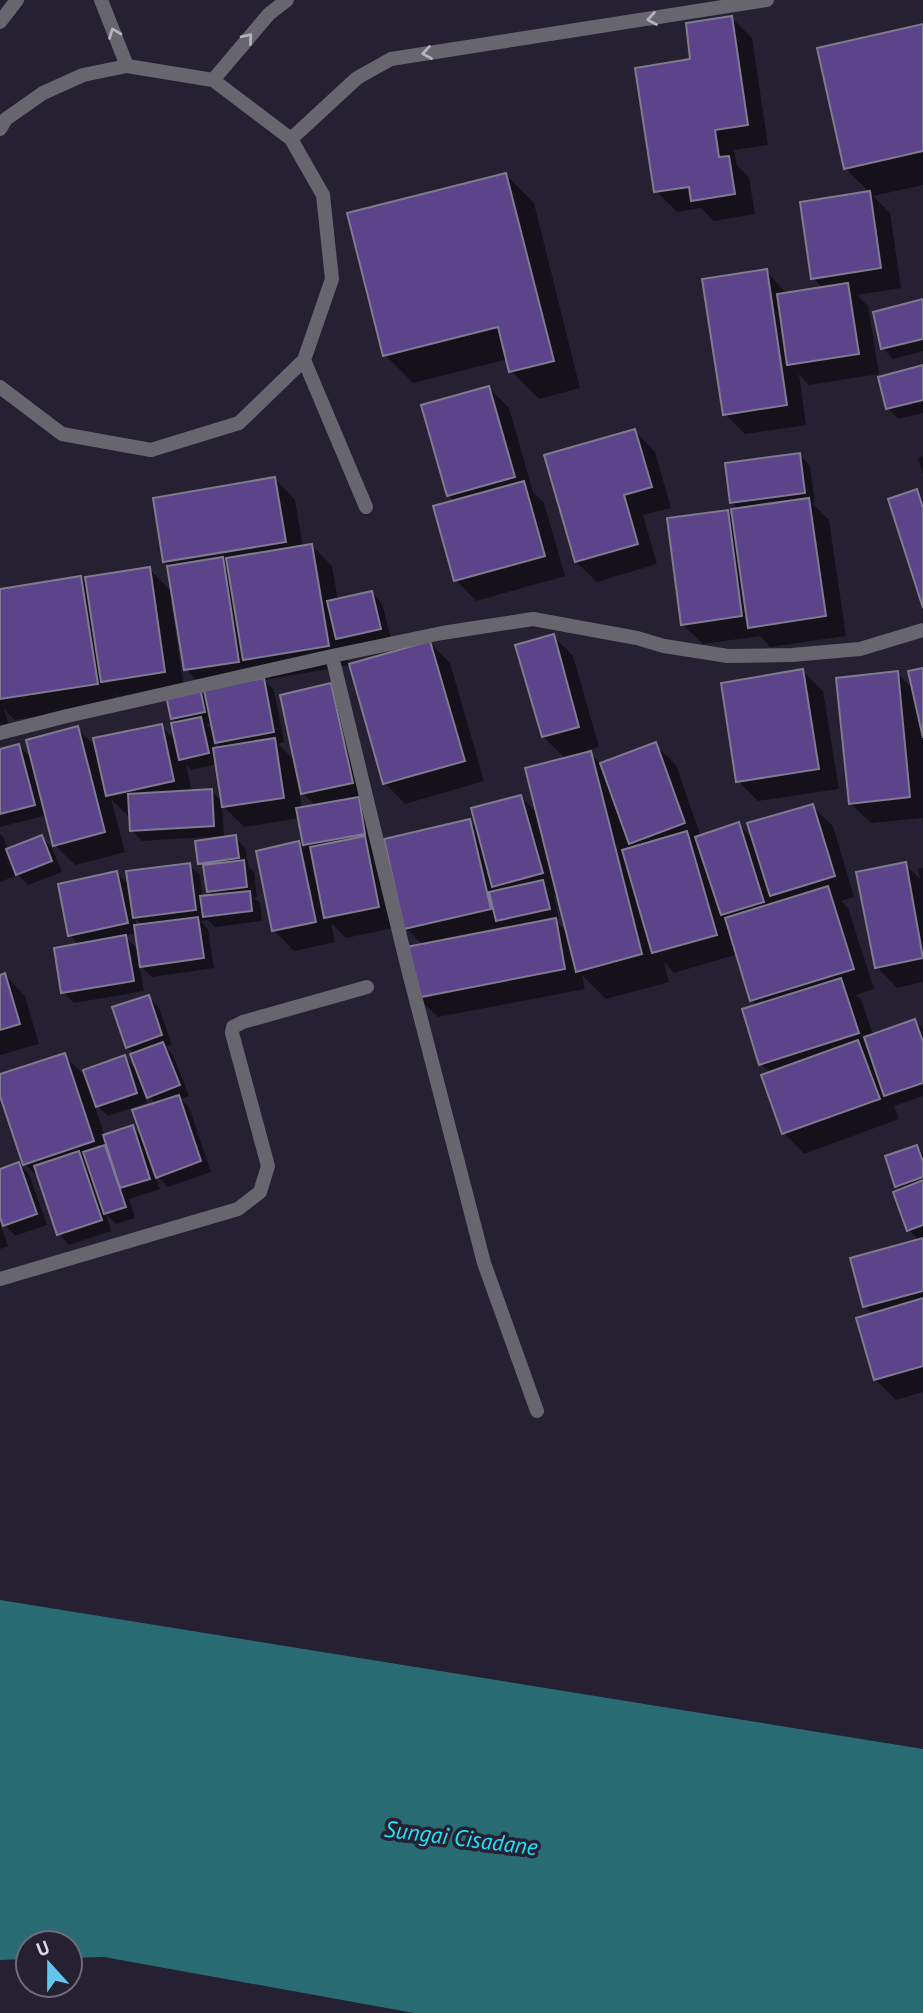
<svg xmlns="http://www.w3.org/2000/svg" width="923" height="2013" viewBox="0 0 923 2013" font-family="'PT Sans',sans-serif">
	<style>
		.water { fill: #296b73 }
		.shadow { fill: #0007; fill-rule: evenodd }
		.building { fill: #5c448a; stroke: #7f7a8f; stroke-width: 2 }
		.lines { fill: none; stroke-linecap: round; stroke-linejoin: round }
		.street { stroke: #67656e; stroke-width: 14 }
		.oneway { stroke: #b4b2bd }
		.labels { text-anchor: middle; stroke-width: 7; stroke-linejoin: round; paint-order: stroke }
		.water-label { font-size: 23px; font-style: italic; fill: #1ce5fa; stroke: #262132 }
	</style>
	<rect width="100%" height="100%" fill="#262132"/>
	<path class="water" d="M0,1600l923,149v264h-509l-310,-56 -34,1v-15h-42v16l-28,1z"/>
	<path class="shadow" d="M732,18l20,20 16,107 -34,5 3,15 12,13 6,36 -41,7 -13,-13 -24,4 -21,-21 36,-131z
		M923,26v159l-50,11 17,17 11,75 -44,7 11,11 11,68 -70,11 -10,-11 7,51 -61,9 -20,-20 41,-143 21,23 37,-5 -11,-11 57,-85 -25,-25z
		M506,175l28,28 46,185 -41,11 -28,-28 -3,-12 -95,24 -28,-28z
		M923,301v50l-30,8 -10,-11z
		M923,367v46l-25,6 -10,-11z
		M488,387l21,21 24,84 11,11 21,73 -89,25 -20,-21 -1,-78 -6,-7z
		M635,431l20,21 16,56 -28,7 14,49 -60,18 -21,-20z
		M800,455l10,11 5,37h-3l17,17 17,116 -76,11 -10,-11 -57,8 -21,-20 45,-112 8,7 4,-9 -7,-8z
		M923,456v18l-5,-16z
		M275,479l20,21 8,47 8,-2 21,21 6,34 34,-7 10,10 9,36 -45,11 3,16 81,-23 20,20 34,118 -79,23 -20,-21 -34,-118 -87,15 10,10 10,52 -6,2 18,18 35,-78 20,21 47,222 -52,11 -15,-15 4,19 -41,9 -20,-21 25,-87 6,7 -5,-32 -56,9 -22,-22 2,31 -82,5 -10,-11 -1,-15 -3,1 -17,-17 14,53 -50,13 -20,-20 -8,-30 -47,12v-76l19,-5 14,14 44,-32 20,20 64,-22 15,15 2,-17 -5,-6 -5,-23 -45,6 -7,-7 2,10 -103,16 -11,-11 5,16 -9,3v-138l81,-13 7,8 61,-16 24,24 -2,-25 -6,-7zM171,602h4l11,67 20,21 2,9 -9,-9 -14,4zM213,723l2,10 -9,-9zM213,739l9,9 -7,1zM186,764l5,6 26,-6 6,38 -12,-11 -19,1zM299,790l17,16 -14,3z
		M553,636l20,20 26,91 -12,3 14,14 54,-20 21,21 25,72 37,-13 16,16 58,-34 21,20 21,71 -13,4 7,7 26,81 -18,6 5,5 12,35 42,-14 8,8v67l-29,10 5,13 -95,35 -20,-21 -13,-60 -10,-9 -4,-58 -6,-6 -13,-46 -64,19 -10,-11 5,20 -63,17 -24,-24 3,14 -147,28 -21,-20 6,-52 -17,-17 63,-108 9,10 43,-33 17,17 28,-55 -23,-22zM559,895l9,38 -13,-13 4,-1 -5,-23z
		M923,670v148l-52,5 -21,-20 47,-130 17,17z
		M802,671l21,20 16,98 -81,12 -20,-20z
		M0,834l4,4 4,12 34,-13 10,11 10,24 -34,13 -14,-14 2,5 -16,6z
		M235,837l10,11 4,19 5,5 3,25 -3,1 6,5 2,18 -47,6 -7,-7 -8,1 8,8 6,39 -62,9 -13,-13 5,27 -70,12 -11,-11 17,-46 -10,-11 47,-62 13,13 59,-21 11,10 3,23 11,-1 -6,-6 -2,-22 -6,-6zM135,918l8,8 -6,1zM137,933l2,18 -15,-15z
		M905,864l15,15 -2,-10 5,-1v114l-26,6 -20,-21z
		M5,975l20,21 14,48 -39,11v-79z
		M149,997l10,11 13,37 -6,2 7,8 16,41 -8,3 8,8 22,65 -43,15 -13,-13 5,15 -31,10 6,19 -19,6 -10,-10 5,17 -42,14 -10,-11 -19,-55 -15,-15 -25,-73v-15l64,-21 24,24 36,-22 15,15 -4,-18 -8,-7zM143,1081l6,16 7,7 -12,35 -12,-12 -27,10 -12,-36 15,15 39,-13 -7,-21z
		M917,1147l6,6v239l-27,8 -21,-21 -2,-64 -8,-9 55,-65 -11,-11 -8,-40 -4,-4z
		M19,1164l10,10 18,51 -32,11 -10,-11 -5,-13v-41z
		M0,1223l8,23 -8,3z"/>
	<path class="building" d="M732,16l16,109 -33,5 4,27 10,-1 6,38 -44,7 -2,-14 -35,5 -19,-124 55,-9 -4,-36z
		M923,24v127l-79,18 -27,-121z
		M506,173l48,188 -45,11 -11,-45 -115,29 -36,-143z
		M870,191l11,77 -70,11 -11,-77z
		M767,269l20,136 -64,10 -21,-136z
		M848,283l11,71 -72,11 -10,-71z
		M923,299v40l-42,10 -8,-37z
		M923,365v35l-37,9 -8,-32z
		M489,386l26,91 -68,19 -26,-91z
		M635,429l17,58 -28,8 14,49 -63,18 -31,-107z
		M800,453l5,40 -75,10 -5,-40z
		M275,477l11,65 -123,20 -10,-64z
		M524,481l21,75 -91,25 -21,-75z
		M917,489l6,19v100l-35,-109z
		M809,498l17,118 -78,12 -17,-119z
		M728,510l14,106 -61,9 -14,-107z
		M312,544l17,102 -86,14 -17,-102z
		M223,557l16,105 -55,8 -17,-104z
		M150,567l15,105 -64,10 -16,-105z
		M81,576l17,108 -98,15v-110z
		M372,591l9,38 -45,10 -9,-38z
		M554,634l25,93 -37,10 -27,-92z
		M430,641l35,120 -82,23 -34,-120z
		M923,668v70l-15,-67z
		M803,669l16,100 -83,13 -15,-99z
		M898,671l12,126 -61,7 -13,-126z
		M264,678l10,54 -59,11 -11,-53z
		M331,683l22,100 -52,11 -21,-99z
		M200,688l5,24 -34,7 -5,-23z
		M201,717l8,36 -30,7 -8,-37z
		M162,724l12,57 -68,15 -13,-58z
		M78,726l27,106 -52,14 -27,-106z
		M275,738l9,60 -62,9 -9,-59z
		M656,742l29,81 -56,21 -29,-81z
		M19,744l16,61 -35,9v-65z
		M591,751l51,203 -66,18 -51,-204z
		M212,789l2,37 -84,5 -2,-37z
		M521,795l22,78 -51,14 -21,-79z
		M359,797l6,37 -62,11 -7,-37z
		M813,804l22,72 -65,20 -23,-73z
		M470,819l21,90 -87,20 -20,-90z
		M739,822l25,80 -43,13 -26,-78z
		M687,831l30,104 -65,18 -30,-103z
		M42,835l10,26 -36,14 -10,-26z
		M236,835l3,23 -41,6 -3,-23z
		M365,836l14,71 -55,11 -14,-71z
		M299,841l17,81 -44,9 -16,-80z
		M244,860l3,27 -40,5 -4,-27z
		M906,862l17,96 -48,10 -19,-96z
		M190,863l6,47 -63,8 -7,-47z
		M117,871l11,52 -60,13 -10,-52z
		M543,880l7,29 -54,12 -7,-29z
		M828,886l26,83 -104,32 -25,-83z
		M250,891l2,20 -49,6 -3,-21z
		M198,917l6,41 -64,9 -6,-42z
		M556,918l9,51 -149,29 -10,-51z
		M126,935l8,46 -73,12 -7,-45z
		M5,973l15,51 -20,6v-55z
		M841,978l18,55 -100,32 -17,-56z
		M149,995l13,40 -36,13 -14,-41z
		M915,1019l8,23v41l-39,13 -20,-59z
		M858,1040l22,59 -98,35 -21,-59z
		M163,1042l17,43 -33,13 -17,-44z
		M65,1053l29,88 -71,24 -23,-69v-22z
		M125,1055l12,38 -41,14 -13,-37z
		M179,1095l22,66 -45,17 -24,-68z
		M133,1125l17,54 -30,9 -17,-53z
		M105,1145l21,62 -22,7 -21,-62z
		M917,1145l6,17v15l-28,10 -10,-31z
		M79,1151l23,69 -45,15 -23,-69z
		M19,1162l18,52 -34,12 -3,-9v-48z
		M923,1180v45l-16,6 -14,-39z
		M923,1238v53l-60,16 -13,-49z
		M923,1298v68l-49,14 -18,-62z"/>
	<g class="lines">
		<path class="street" d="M101,0l26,66
			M0,22l17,-22
			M213,80l56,-66 18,-14
			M0,129l6,-10 37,-26 40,-18 44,-9 86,14 78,59 32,56 9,84 -28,81 -65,63 -88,27 -89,-16 -62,-47
			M291,139l66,-61 34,-19 376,-59
			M304,360l62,147
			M332,656l76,313 76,294 53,148
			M0,733l67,-17 265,-60 110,-23 91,-14 104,19 27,8 64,10 64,-1 68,-6 63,-19
			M0,1279l238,-70 22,-17 8,-26 -36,-133 1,-6 10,-5 124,-35"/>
	</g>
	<defs><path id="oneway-chevron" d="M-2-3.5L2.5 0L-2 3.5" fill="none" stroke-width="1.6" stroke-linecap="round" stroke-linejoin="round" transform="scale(1.75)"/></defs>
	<g class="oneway">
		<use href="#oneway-chevron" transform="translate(652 19) rotate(171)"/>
		<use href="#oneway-chevron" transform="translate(114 33) rotate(-111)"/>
		<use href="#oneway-chevron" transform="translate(248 38) rotate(-50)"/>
		<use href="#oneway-chevron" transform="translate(427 53) rotate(171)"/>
	</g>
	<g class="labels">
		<g class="water-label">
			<text transform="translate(461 1838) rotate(7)" y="8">Sungai Cisadane</text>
		</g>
	</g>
	<g transform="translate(49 1964) rotate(339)"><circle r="33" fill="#262132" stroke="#706b7a" stroke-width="2"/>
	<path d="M0-5L12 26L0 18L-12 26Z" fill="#64c5ee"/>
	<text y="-10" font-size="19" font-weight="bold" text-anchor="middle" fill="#dedbe7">U</text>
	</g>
</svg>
